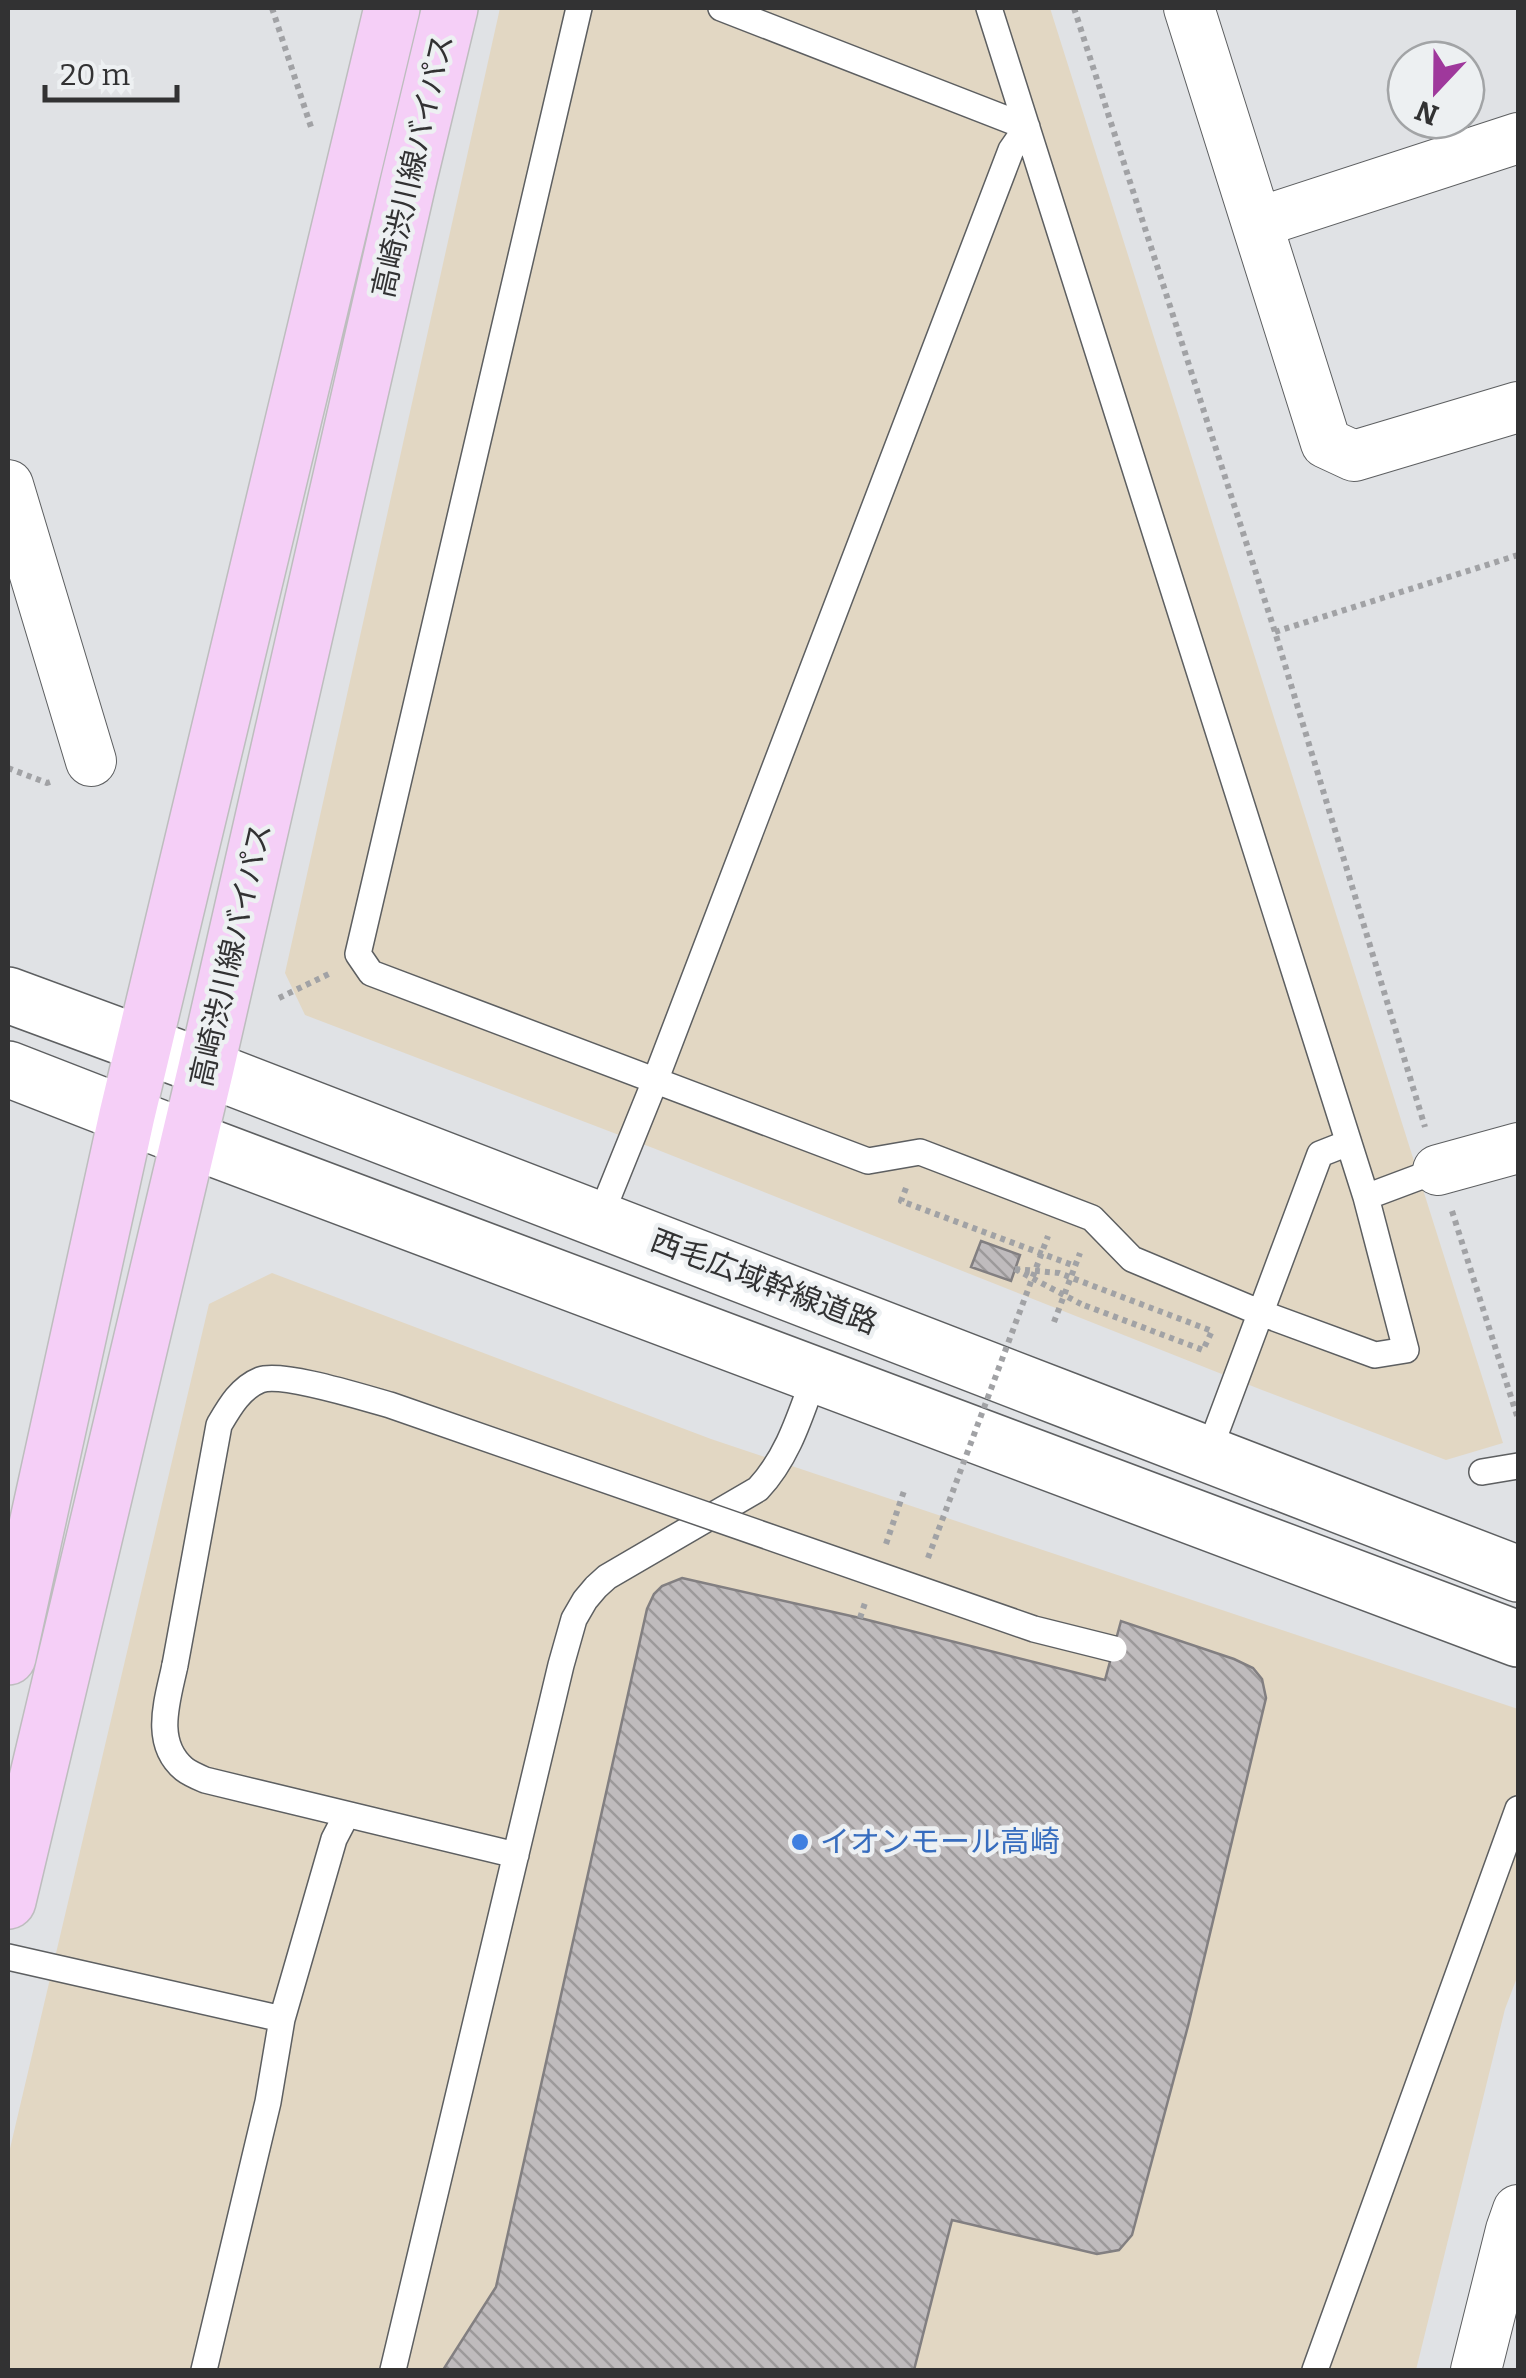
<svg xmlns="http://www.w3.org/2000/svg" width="1526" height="2378" viewBox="0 0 1526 2378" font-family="Bitter,'Noto Sans JP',serif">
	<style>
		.commercial { fill: #e2d7c3 }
		.building { fill: url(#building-back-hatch); stroke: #827f81; stroke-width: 2.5 }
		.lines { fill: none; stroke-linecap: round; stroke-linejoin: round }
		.service-casing { stroke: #5d5f61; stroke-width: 28 }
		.minor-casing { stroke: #5d5f61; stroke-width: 52 }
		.tertiary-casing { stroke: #5d5f61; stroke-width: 58 }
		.secondary-casing { stroke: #5d5f61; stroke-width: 58 }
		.primary-casing { stroke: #bdbdbe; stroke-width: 58 }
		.path { stroke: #a1a2a5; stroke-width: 6; stroke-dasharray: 5 5; stroke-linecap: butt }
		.service { stroke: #fff; stroke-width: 25 }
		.minor { stroke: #fff; stroke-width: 50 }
		.tertiary { stroke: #fff; stroke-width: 55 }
		.secondary { stroke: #fff; stroke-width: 55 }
		.primary { stroke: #f5cff7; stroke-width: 55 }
		.service-bridge-casing { stroke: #5d5f61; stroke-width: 28; stroke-linecap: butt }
		.path-bridge { stroke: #a1a2a5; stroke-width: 6; stroke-dasharray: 5 5; stroke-linecap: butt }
		.service-bridge { stroke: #fff; stroke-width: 25 }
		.shop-dot { fill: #3f7fe0; stroke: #edf0f2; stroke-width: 4 }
		.labels { text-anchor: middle; stroke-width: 9; stroke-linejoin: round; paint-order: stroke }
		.street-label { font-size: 30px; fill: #323233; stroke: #edf0f2 }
		.shop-label { font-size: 30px; fill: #366cbe; stroke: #edf0f2; text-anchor: start }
	</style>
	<defs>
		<pattern id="building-back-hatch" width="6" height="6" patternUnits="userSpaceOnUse" patternTransform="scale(2.5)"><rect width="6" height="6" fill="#bfbbbd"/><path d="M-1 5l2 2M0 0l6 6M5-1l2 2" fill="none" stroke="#9c999a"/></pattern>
	</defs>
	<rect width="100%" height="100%" fill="#e0e2e5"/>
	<path class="commercial" d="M500,8h550l453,1435 -57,17 -184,-70 -609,-242 -348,-133 -20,-42z
		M272,1273l439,166 807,270v266l-13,34 -89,361h-1408v-213l201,-853z"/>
	<path class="building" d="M981,1241l39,14 -9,26 -40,-14z
		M682,1578l178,40 245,62 16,-59 113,38 19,9 9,11 4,19 -78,328 -56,209 -13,15 -22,4 -145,-34 -38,150h-471l53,-83 151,-678 7,-15 8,-8z"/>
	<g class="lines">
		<g class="service-casing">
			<path id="service" d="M579,8l-221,946 13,19 497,188 52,-9 172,66 40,41 129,54 114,42 31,-5 -40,-153 -377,-1189
				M721,8l306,119
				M1366,1197l72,-27
				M600,1217l55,-136 356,-931 16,-23
				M1207,1456l113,-302 28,-11
				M1482,1472l36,-6
				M175,1665c-7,34 -23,77 9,104 5,4 14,8 21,11l311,75
				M8,1957l274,62
				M204,2370l64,-268 14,-83 52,-180 12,-23
				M393,2370l168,-705 13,-46 11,-19 11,-13 11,-10 151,-88c30,-32 42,-73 57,-114
				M1315,2370l203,-561"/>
		</g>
		<g class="minor-casing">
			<path id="minor" d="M1189,8l137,435 28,13 164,-49
				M1257,223l261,-85
				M8,485l83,276
				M1438,1170l80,-22
				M1476,2370l35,-140 7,-20"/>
		</g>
		<g class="tertiary-casing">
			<path id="tertiary" d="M206,1068c439,166 874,339 1312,506
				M188,1139l1330,500"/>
		</g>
		<g class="secondary-casing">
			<path id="secondary" d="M8,995l198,73
				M8,1069l180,70"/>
		</g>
		<g class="primary-casing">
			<path id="primary" d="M8,1657l119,-542 265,-1107
				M8,1901l198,-833 202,-885 42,-175"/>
		</g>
		<path class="path" d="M272,8l39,119
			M1074,8l201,624 150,495
			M1275,632l243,-77
			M8,768l39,15 3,-1
			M279,998l54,-26
			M906,1188l-5,13 174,65
			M1452,1211l66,208
			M1015,1269l66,35
			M1054,1322l26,-69
			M886,1544l19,-56
			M860,1618l5,-15"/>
		<use href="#service" class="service"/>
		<use href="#minor" class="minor"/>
		<use href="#tertiary" class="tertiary"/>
		<use href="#secondary" class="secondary"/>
		<use href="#primary" class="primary"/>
		<g class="service-bridge-casing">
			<path id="service-bridge" d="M175,1665l44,-240c10,-17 21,-37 41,-45 23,-8 104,18 130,25l644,224 80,20"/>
		</g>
		<path class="path-bridge" d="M1015,1269l44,4 153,58 -9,19 -122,-46
			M928,1558l120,-322"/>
		<use href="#service-bridge" class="service-bridge"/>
	</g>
	<circle class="shop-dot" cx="800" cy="1842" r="10"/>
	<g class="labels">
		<g class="street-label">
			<text transform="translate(413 166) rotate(-77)" y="10">高崎渋川線バイパス</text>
			<text transform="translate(231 955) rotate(-77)" y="10">高崎渋川線バイパス</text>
			<text transform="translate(764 1282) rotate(21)" y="10">西毛広域幹線道路</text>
		</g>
		<g class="shop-label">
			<text x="820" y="1852">イオンモール高崎</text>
		</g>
	</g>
	<rect width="1526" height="2378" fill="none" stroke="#323233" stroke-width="20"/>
	<g transform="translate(1436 90) rotate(202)"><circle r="48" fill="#edf0f2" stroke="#a2a4a6" stroke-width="2.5"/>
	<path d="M0-8L18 38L0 25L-18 38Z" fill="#9f389c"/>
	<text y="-15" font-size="28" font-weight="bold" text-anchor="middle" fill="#323233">N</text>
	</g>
	<path d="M45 85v15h132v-15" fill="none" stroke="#323233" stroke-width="5"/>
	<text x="60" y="85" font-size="30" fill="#323233" stroke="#edf0f2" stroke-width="8" paint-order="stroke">20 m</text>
</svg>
